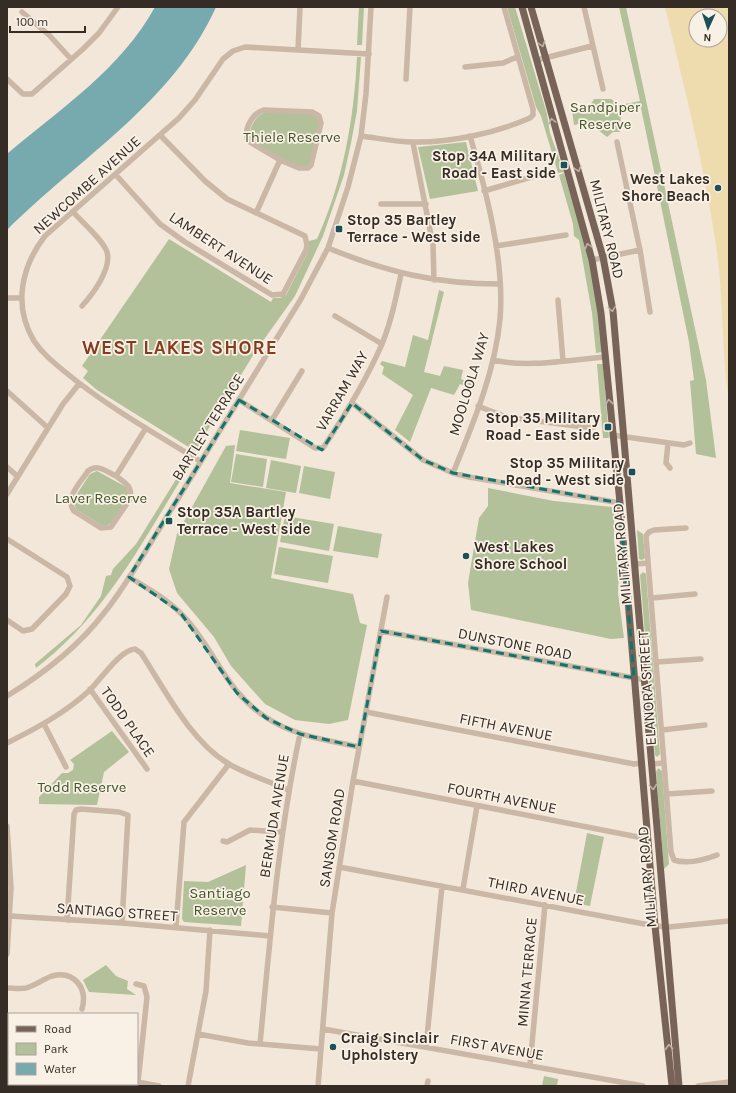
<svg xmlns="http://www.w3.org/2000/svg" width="736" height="1093" viewBox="0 0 736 1093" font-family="Karla,sans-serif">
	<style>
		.green { fill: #b2c199 }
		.sand { fill: #eedbae; fill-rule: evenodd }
		.water { fill: #77aaaf }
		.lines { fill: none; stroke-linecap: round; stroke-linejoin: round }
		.minor { stroke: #cab7a5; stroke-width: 5.5 }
		.major { stroke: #776357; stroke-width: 7 }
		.oneway { stroke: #beb1a5 }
		.marked { fill: none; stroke: #0f766e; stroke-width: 3; stroke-dasharray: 8 5; stroke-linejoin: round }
		.poi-dot { fill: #1b5157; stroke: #f9f1e5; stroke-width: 1.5 }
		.labels { text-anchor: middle; stroke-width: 3.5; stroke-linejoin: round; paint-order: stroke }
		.park-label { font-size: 15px; fill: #43542a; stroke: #f9f1e5 }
		.poi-label { font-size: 15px; font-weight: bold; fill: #352c26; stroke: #f9f1e5; text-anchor: end }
		.street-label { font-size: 15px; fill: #352c26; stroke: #f9f1e5 }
		.district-label { font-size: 19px; font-weight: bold; letter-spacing: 1px; fill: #853b1e; stroke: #f9f1e5 }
	</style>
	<rect width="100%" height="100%" fill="#f2e7d9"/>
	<path class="green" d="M359,7h5l-2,38h-5z
		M507,7h8l32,107 3,19 14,39 -6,1 -17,-57 -5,-9z
		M619,7h7l80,373 10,78 -20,-4 -6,-73 4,-1 -5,-38 -48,-234 -20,4 -1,20h-7l-6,5 -19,-15 -14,3 -2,-15 17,-3 5,-8h17l9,6 20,-4z
		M357,57h4l-4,54 -6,32 -7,32 -21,61 -28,60 -40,56 -60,99 -98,-61 -14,-12 5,-7 -6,-5 87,-127 102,63 2,-4h7l6,-3 22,-43 1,-11 8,-2c26,-57 37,-120 40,-182z
		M265,112l46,2 5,2 3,7 -9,41 -8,4 -36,-17 -17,-13c1,-11 5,-21 16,-26z
		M466,142l12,49 -48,8 -12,-52z
		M564,173l28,94 6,43 4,42 -6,1 -4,-40 -13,-73 -5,-4 -1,-12 -14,-49z
		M439,290l5,2 -20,80 16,4 4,-10 19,4 -2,9 15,6 -2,4 -14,-5 -6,11 -23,-7 -21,54 -15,-12 18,-35 -31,-21 2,-7 -4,-3 2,-3 23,6 8,-32 15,5z
		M597,364h6l6,74h-6z
		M240,430l50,8 -4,21 -50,-8z
		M235,445l-5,38 56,9 -15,86 82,16 7,29 7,2 -19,95 -19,4 -34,-4 -30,-16 -34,-38 -17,-29 -37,-44 -8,-24 8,-35 49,-88z
		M236,454l31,5 -4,28 -32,-5z
		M188,460l3,3c-46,74 -84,151 -155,205l-1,-4 46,-39 20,-29 5,-20 5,-1 2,-6 23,-25z
		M271,460l30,6 -5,27 -30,-5z
		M304,466l31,6 -5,27 -31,-6z
		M97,471l29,16 2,5v5l-17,26 -5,3 -5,-1 -25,-16 -3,-9 17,-26z
		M488,488l66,13 58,6 2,3v32l5,32 -1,19 6,45 -13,1 -140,-29 -3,-27 11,-65 9,-12z
		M285,516l49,8 -5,27 -49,-9z
		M338,526l44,8 -4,24 -45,-7z
		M637,530l6,4 2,24 -3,2 -3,-1z
		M279,547l54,9 -5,27 -54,-9z
		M643,572l3,2 14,180 -3,3 -2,-2 -15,-180z
		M112,731l17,21 -25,20 -7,33 -58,-1v-7l23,-24h6l5,-3 1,-6 -4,-4z
		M658,768l4,3 7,93 -5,5 -8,-97z
		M587,833l17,4 -14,69 -16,-3z
		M246,865l-5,61 -57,-4 -2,-3 2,-38 24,1z
		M106,965l10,11 12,5 -1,8 9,6 -47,-3 -6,-12z
		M544,1076l14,3 -1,7h-15z"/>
	<path class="sand" d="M665,7h64v395c-8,-52 -5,-105 -13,-157 -12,-81 -32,-159 -51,-238zM696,16h24v24h-24z"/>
	<path class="water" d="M155,7h61c-43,96 -137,151 -209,223v-76c53,-45 114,-85 148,-147z"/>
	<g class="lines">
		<path class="minor" d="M584,7l19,82
			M22,12l27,23 22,24
			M298,50l2,-43
			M537,60l55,-14
			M465,67l38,-4 14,-6
			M7,79l16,15h9l51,-45 16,-16 19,-26
			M406,79l4,-72
			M361,136c17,2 34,6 52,6 36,1 83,-9 117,-24l3,-3v-6l-29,-102
			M617,142l23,108 10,62
			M413,143l20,102 1,35
			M116,175l44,49 25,18 87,53 11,-1 23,-44 1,-5 -2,-9 -78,-37 -22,-18 -44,-45
			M484,191l65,-19
			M381,204h45
			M73,212c9,10 30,28 34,40 5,17 -15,43 -25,54
			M256,213l24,-53 -32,-19c-5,-11 4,-28 16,-31l48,2 7,4 2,7 -10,42 -3,3h-9l-19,-8
			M496,246l70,-11
			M328,248c59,24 107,36 172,36
			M592,260l48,-10
			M7,298h14
			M558,300l5,61
			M335,316l47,28
			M493,360c35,8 76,0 111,-3
			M7,391l41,37
			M239,400l76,48h8c22,-33 43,-67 59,-104 9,-22 14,-46 19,-70
			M352,403l71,57 30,13 16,4 151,26
			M478,406l28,11 78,10h9
			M272,420l30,-49
			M612,435l72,10 6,-2
			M668,443l-2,20 4,5
			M200,461c-46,-28 -94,-55 -136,-90 -11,-9 -22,-18 -30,-30 -21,-35 -13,-74 11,-105l134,-118 16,-18 28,-41 10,-8 12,-4 124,7
			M7,467l10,9
			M453,473c20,-49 42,-101 47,-154 5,-57 -14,-129 -30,-183
			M116,476c9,7 17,10 14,23l-19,28 -10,1 -27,-17c-10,-13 7,-29 14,-40 10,-8 19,1 28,5l30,-48
			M7,494l56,-90 16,-20
			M686,528l-32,2 -5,2 -3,4 25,316 3,8c13,4 30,0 43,-5
			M7,539l60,38 3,9 -4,8 -34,35 -9,2 -16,-11
			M636,564l12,-1
			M129,577c21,13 42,24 58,43 29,33 40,73 80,98 27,18 60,22 92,29
			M652,598l43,-4
			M381,631l264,49
			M656,662l45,-3
			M90,689l57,80
			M7,696c36,-22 71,-49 97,-83 11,-13 20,-28 30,-43l167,-271 27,-51 20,-61 13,-51 5,-42 5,-87
			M366,712l268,52 8,-1
			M44,724l22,43
			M662,730l43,-5
			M7,743c30,-15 58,-30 83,-53 11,-11 30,-40 45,-41l6,4c24,37 50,89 88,111 19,11 40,17 59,26
			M651,764l13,-1
			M353,781l285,56 9,-1
			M667,794l45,-3
			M7,826l4,62 -4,66
			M223,841l4,1 23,-12 31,2
			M339,867l316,59 14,1 60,-6
			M463,889l14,-83
			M272,907l60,6
			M10,916l112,7 148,13
			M67,920l7,-106 2,-4 5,-1 38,3 9,3 -6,108
			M176,927l8,-105 45,-58
			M136,984l8,2 3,11 -9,85
			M7,988c6,0 13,1 19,0 9,-2 17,-9 26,-12 22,-6 36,12 30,33
			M323,1029l320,57
			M198,1034l50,9 73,6
			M260,1044c10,-104 18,-207 40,-310
			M426,1047l16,-161
			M7,1058l2,1
			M530,1065l15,-160
			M137,1082l22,4
			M64,1086l1,-2
			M188,1086l18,-95 4,-61
			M318,1086l14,-173 21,-132 34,-184
			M427,1086l1,-5
			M698,1086l31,-4"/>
		<path class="major" d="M522,7l70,253 9,53 19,190 35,423 17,160
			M531,7l72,250 10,54 66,775"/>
	</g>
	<defs><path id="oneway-chevron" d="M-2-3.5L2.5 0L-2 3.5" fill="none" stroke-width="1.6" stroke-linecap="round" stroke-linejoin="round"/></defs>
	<g class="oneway">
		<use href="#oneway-chevron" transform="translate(542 44) rotate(73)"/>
		<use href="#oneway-chevron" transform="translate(552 121) rotate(-104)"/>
		<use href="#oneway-chevron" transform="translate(578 169) rotate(74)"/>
		<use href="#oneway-chevron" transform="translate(588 246) rotate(-106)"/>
		<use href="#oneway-chevron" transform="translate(612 309) rotate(82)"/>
		<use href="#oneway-chevron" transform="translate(609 402) rotate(-96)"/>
		<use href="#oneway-chevron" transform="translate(653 787) rotate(85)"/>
		<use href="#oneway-chevron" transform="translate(669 1047) rotate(-95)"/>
	</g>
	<path class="marked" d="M239,400l83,50 30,-47 71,57 30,13 167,30 14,175 -253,-47 -22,116 -59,-13 -34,-16 -29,-25 -57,-81 -51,-35z"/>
	<g class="poi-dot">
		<rect x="560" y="161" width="8" height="8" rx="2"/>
		<circle cx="718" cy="188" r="4"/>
		<rect x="335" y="225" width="8" height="8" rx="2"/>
		<rect x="604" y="423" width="8" height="8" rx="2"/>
		<rect x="628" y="468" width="8" height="8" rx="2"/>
		<rect x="165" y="517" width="8" height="8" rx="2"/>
		<circle cx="466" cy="556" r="4"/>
		<circle cx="333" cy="1047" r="4"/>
	</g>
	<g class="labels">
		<g class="park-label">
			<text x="605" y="112">Sandpiper<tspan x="605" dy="17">Reserve</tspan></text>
			<text x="292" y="142">Thiele Reserve</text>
			<text x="101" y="503">Laver Reserve</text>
			<text x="82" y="792">Todd Reserve</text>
			<text x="220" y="898">Santiago<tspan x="220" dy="17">Reserve</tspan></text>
		</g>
		<g class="poi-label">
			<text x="556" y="161">Stop 34A Military<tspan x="556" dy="17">Road - East side</tspan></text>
			<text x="710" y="184">West Lakes<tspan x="710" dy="17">Shore Beach</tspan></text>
			<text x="347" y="225" text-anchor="start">Stop 35 Bartley<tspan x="347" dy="17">Terrace - West side</tspan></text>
			<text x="600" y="423">Stop 35 Military<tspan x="600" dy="17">Road - East side</tspan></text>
			<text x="624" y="468">Stop 35 Military<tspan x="624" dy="17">Road - West side</tspan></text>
			<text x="177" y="517" text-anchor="start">Stop 35A Bartley<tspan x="177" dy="17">Terrace - West side</tspan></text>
			<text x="474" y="552" text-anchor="start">West Lakes<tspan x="474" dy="17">Shore School</tspan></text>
			<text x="341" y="1043" text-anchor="start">Craig Sinclair<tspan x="341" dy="17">Upholstery</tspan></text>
		</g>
		<g class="street-label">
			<text transform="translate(87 185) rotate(-42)" y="5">NEWCOMBE AVENUE</text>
			<text transform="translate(607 229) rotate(76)" y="5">MILITARY ROAD</text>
			<text transform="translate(221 248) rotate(33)" y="5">LAMBERT AVENUE</text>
			<text transform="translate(469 384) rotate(-73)" y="5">MOOLOOLA WAY</text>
			<text transform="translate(342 391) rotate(-60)" y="5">VARRAM WAY</text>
			<text transform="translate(208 427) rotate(-58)" y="5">BARTLEY TERRACE</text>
			<text transform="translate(622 554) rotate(-95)" y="5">MILITARY ROAD</text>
			<text transform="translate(515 644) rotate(11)" y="5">DUNSTONE ROAD</text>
			<text transform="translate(647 688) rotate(-94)" y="5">ELANORA STREET</text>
			<text transform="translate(128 722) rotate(55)" y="5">TODD PLACE</text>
			<text transform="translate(506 727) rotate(11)" y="5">FIFTH AVENUE</text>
			<text transform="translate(502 798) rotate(11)" y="5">FOURTH AVENUE</text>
			<text transform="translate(274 816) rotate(-81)" y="5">BERMUDA AVENUE</text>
			<text transform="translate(332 838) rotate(-81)" y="5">SANSOM ROAD</text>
			<text transform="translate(647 877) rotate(-95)" y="5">MILITARY ROAD</text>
			<text transform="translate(536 891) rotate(11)" y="5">THIRD AVENUE</text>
			<text transform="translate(117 912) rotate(4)" y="5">SANTIAGO STREET</text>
			<text transform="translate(527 972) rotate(-85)" y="5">MINNA TERRACE</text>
			<text transform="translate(497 1047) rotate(10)" y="5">FIRST AVENUE</text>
		</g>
		<g class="district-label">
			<text x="180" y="354">WEST LAKES SHORE</text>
		</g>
	</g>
	<rect width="736" height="1093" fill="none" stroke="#352c26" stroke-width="16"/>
	<rect x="8" y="1013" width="130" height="72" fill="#f9f1e5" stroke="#aba299"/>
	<rect x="16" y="1026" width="20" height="6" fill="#776357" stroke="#aba299"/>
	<text x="44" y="1033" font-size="12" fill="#352c26">Road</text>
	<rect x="16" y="1043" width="20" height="12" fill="#b2c199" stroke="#aba299"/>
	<text x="44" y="1053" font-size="12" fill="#352c26">Park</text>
	<rect x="16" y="1063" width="20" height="12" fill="#77aaaf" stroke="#aba299"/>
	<text x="44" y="1073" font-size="12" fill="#352c26">Water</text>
	<g transform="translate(708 28) rotate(183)"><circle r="19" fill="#f9f1e5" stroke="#aba299"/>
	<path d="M0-3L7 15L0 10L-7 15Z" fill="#1b5157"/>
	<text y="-6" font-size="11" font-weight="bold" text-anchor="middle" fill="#352c26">N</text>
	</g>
	<path d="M10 26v6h75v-6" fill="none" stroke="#352c26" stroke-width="2"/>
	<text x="16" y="26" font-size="12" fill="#352c26" stroke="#f9f1e5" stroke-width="3" paint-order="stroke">100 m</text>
</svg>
